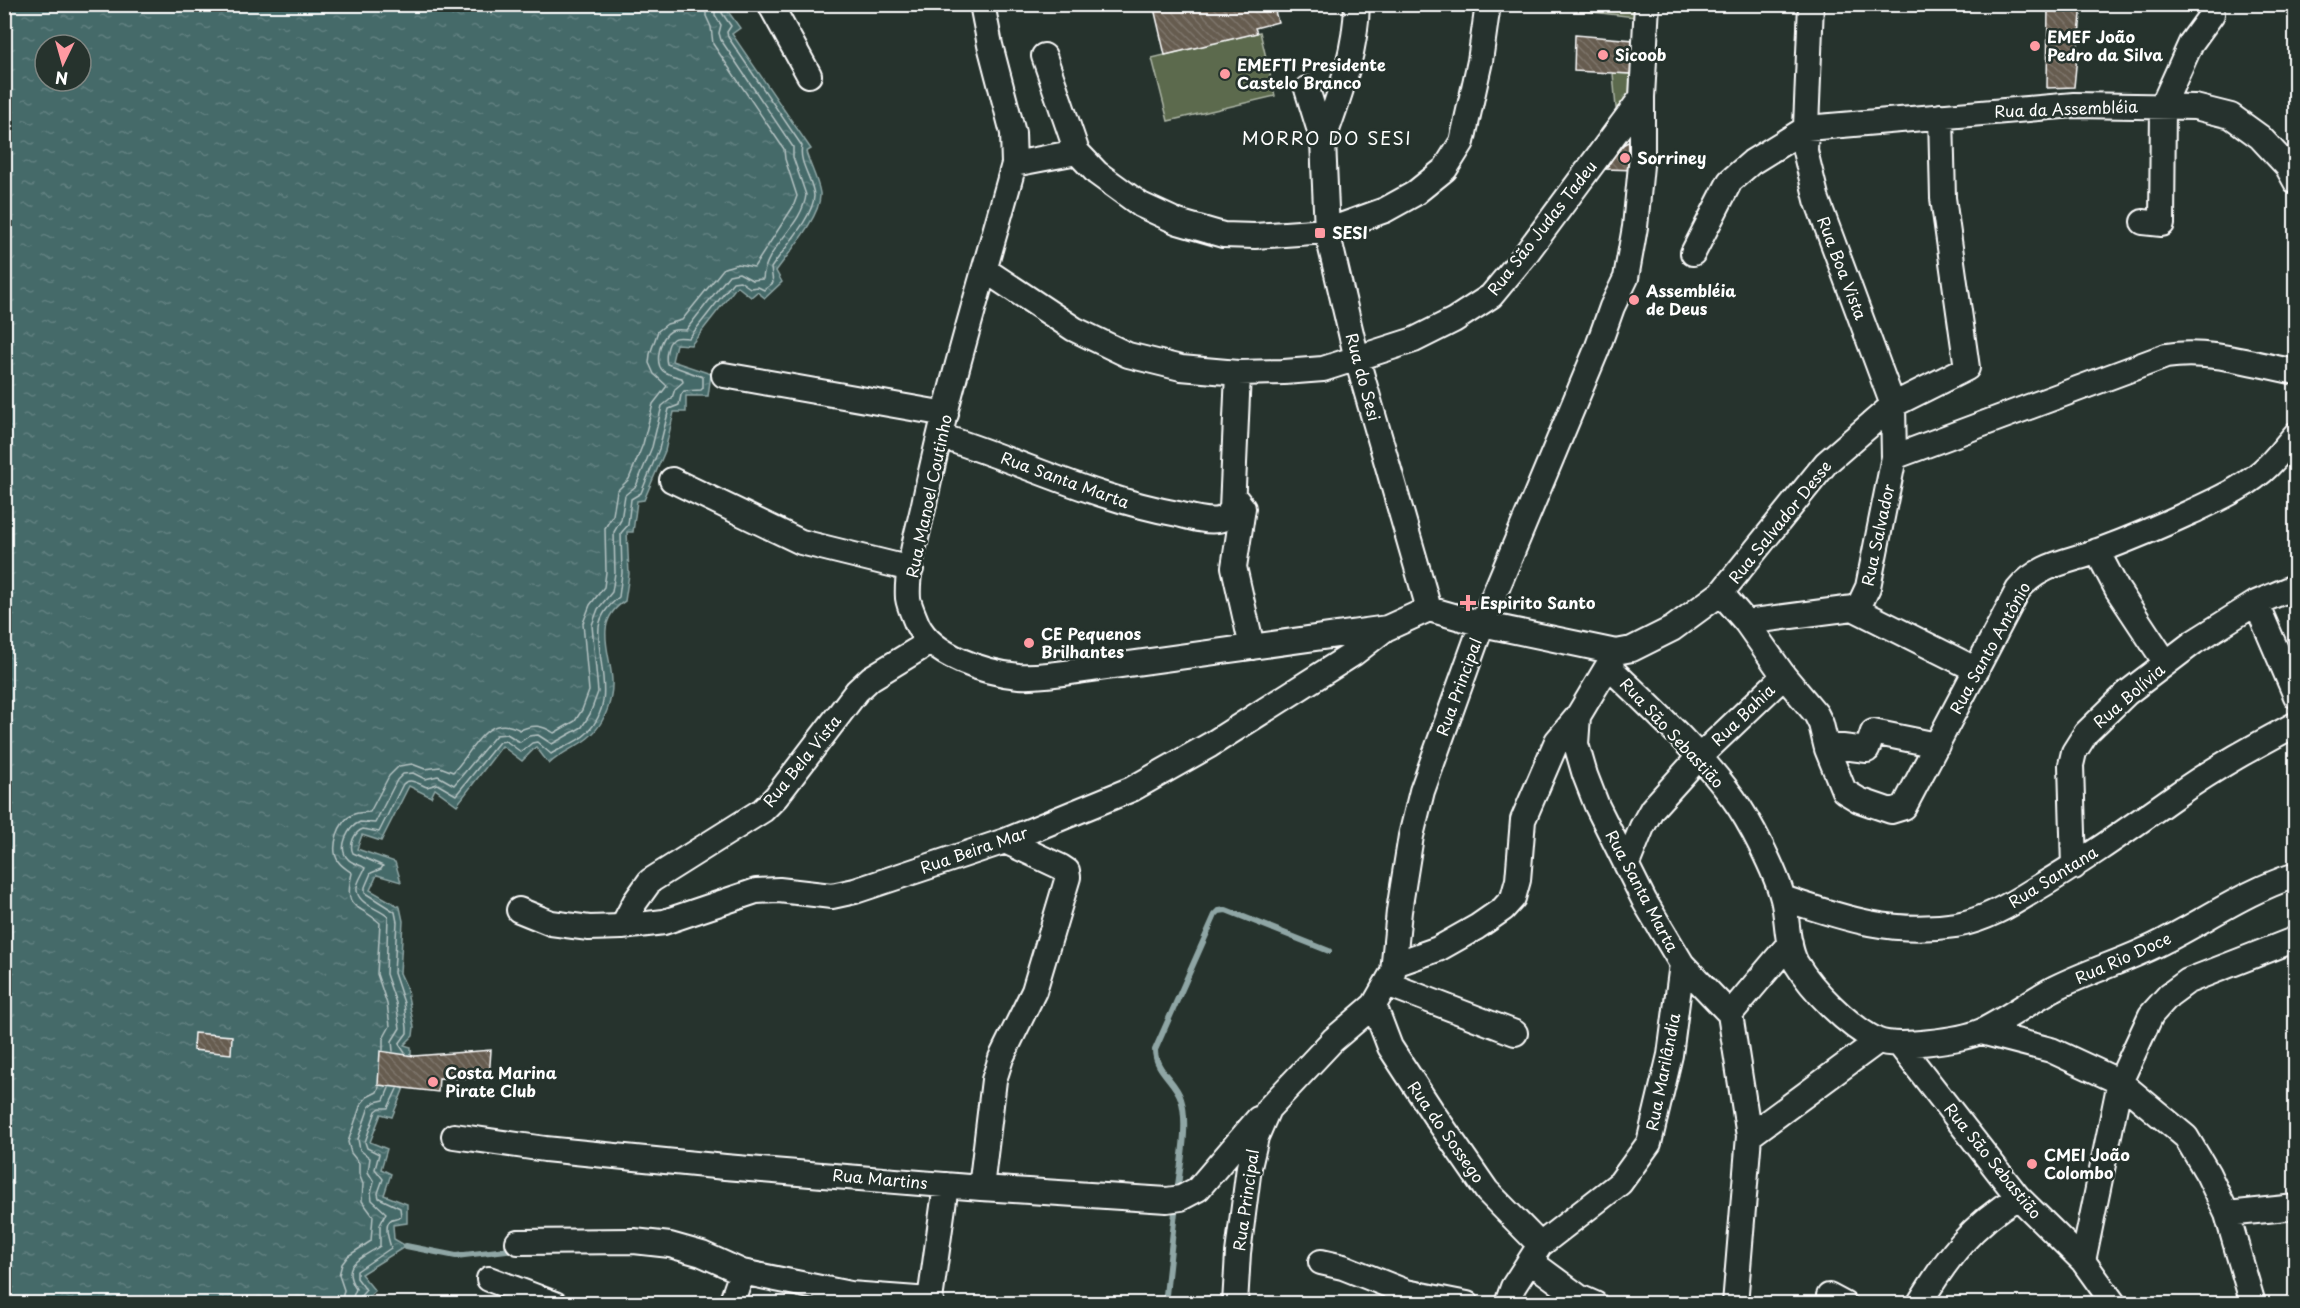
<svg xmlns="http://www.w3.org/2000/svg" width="2300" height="1308" viewBox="0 0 2300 1308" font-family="'Playpen Sans',sans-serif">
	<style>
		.grass { fill: url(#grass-tufts); stroke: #adb5a6; stroke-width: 1.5 }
		.garden { fill: #5b6b4e; stroke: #adb5a6; stroke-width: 1.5 }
		.water { fill: url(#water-ripples); stroke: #8fa6a5; stroke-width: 1.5; fill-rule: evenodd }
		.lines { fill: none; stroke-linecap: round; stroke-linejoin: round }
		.shore { stroke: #b5c3c3; stroke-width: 1.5 }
		.stream { stroke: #8fa6a5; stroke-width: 6 }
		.building { fill: url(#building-back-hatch); stroke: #fff; stroke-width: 1.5 }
		.minor-casing { stroke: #fff; stroke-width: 28 }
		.minor { stroke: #26332d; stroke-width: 24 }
		.poi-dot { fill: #ff9aa2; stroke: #26332d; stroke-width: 2 }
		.labels { text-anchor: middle; stroke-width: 5; stroke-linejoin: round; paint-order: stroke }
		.poi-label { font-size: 16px; font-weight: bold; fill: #fff; stroke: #26332d; text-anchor: start }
		.street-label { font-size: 16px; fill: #fff; stroke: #26332d }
		.neighbourhood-label { font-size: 18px; letter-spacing: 1.5px; fill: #fff; stroke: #26332d }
	</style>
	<defs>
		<pattern id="grass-tufts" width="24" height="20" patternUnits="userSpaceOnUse" patternTransform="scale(1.5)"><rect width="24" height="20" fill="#5b6b4e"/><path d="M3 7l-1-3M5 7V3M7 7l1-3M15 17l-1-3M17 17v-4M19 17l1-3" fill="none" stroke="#748169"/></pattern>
		<pattern id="water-ripples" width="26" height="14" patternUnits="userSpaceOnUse" patternTransform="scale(1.5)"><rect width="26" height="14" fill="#456a69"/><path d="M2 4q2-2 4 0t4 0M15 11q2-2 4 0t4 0" fill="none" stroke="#618080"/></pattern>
		<pattern id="building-back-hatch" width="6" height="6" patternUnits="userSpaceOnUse" patternTransform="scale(1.5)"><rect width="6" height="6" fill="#665c50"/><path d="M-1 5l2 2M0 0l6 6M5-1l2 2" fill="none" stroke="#7d746a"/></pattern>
	</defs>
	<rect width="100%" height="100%" fill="#26332d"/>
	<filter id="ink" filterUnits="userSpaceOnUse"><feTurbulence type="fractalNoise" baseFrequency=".0167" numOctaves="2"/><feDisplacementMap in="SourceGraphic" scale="12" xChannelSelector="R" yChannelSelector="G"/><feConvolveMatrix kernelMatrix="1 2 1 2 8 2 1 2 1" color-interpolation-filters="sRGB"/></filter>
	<g filter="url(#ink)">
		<path class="grass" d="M1575,5h61l-1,12 -60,-7z
			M1613,73l18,1 -2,26 -13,8z"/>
		<path class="garden" d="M1260,32l15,64 -107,25 -16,-63z"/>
		<path class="water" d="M5,5h728l-6,5 13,18 -8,6 79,115 -5,3c4,13 12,28 14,41 2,22 -32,61 -44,78l6,11 -17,16 -8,-6 -6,5 -14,-11 -46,59 -15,-1 -4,17 39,13 -3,22h-22v16h-12l-9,39 -21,49 -7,1 -4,31h-6l2,42 -4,27c-38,24 -7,61 -14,94 -1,8 -5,19 -9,26 -14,25 -34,25 -53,43l-13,-17 -14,14 -20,-15 -45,59 -22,-16 -4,8 -22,-11 -28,55 -19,-6 -5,14 38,13 6,20 -24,-7 -7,15 30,17 3,14 -3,52 6,13 8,41 -1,9 -9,9 7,2c1,28 -9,45 -19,70l-11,-3 -11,28 17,7 -6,20 10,5 -7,21 23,9v19l-14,2 1,14 12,7 -45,28 14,17 -13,12 -357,1zM45,45h36v36h-36z"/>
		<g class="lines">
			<path class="shore" d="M383,1050v-11l7,-13 -3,-22 -10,-30 3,-51c-23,-21 -37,-11 -28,-50 -5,-4 -10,-6 -14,-12 -8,-13 0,-39 14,-46 6,-3 12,-2 18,-3l19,-36 10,-10 13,-2 13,5 15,-2 13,5c20,-19 32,-61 67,-42 13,-6 22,-5 34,3l21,-12 7,-11 7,-19 -6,-68 7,-18 14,-18 2,-15 -1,-44 8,-13 4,-24 12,-12 14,-35 10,-40 14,-18 -13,-12 -5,-11 1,-9 8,-23 9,-7 15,-4 42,-52 14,-4 16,3 39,-60 4,-11 -12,-37 -1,-10 -71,-105 -2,-17 -5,-11v-12
				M393,1051l-1,-10 8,-13 -4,-25 -10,-29 2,-57c-9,-9 -33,-13 -31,-30 1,-7 6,-13 8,-19 -5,-4 -13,-4 -17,-9 -11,-11 0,-32 12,-37l15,1 22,-43 6,-6 10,-1 12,6 13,-3 16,9 42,-50 11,-1 13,8 9,-6 9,-1 14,9 30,-17 8,-13 8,-22 -6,-67 6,-16 14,-17 3,-19 -1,-41 7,-12 4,-25 11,-9 16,-39 10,-41 10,-8 3,-9 8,-7 -1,-4c-6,-2 -14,-3 -19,-7 -9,-8 -3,-34 8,-40 5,-2 10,-1 15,-1l43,-55 10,-2 13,7 11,-1c2,-32 39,-52 43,-84l-13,-38v-10l-72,-107 -2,-7 2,-8 -6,-10v-11
				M405,1053l-6,-9 8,-11v-5l-3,-25 -10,-30 3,-51 -2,-10 -30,-19v-6l6,-14 10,-4 2,-3 -30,-13c-4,-8 1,-21 10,-24l16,3 24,-48c7,-7 16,0 24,3l10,-3 19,11 43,-53 7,-1 15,11 11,-9 5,-1 14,12c11,-7 26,-11 36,-21 31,-32 9,-69 12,-106 2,-14 11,-22 20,-30l3,-24 -1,-40 7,-8 3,-26 10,-6 18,-44 10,-40 10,-4 2,-10 3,-4 17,-1 2,-2v-11l-36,-13c-2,-6 0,-21 6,-25 4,-3 12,-1 16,-1l44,-56 7,-1 10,7 8,-1 6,3 9,-7 -2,-15c11,-17 43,-52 43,-72 -1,-17 -16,-33 -12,-50l-74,-109 -1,-5 4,-6 -9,-13 3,-9
				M341,1304l3,-14 -5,-15 3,-11 6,-8 23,-15 2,-25 -11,-15 1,-17 -4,-10v-11l-8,-10 -3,-11 13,-38 6,-7 10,-5 2,-5
				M350,1304l6,-15c-17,-26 5,-30 24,-43v-21l6,-12 -14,-13 -1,-7 3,-11 -6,-10 2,-14 -10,-8 -2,-11 11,-32 6,-5 9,-2 5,-12
				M358,1304l1,-6 7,-8 -9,-12v-7l34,-23c-1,-6 -9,-23 1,-29 3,-1 6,-1 9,-3l-1,-8 -21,-10 -1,-5 5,-14 -8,-10 4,-15 -12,-6 -2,-6 11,-31 4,-3h8l9,-19"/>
			<path class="stream" d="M1177,1193c3,-27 12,-69 4,-94 -5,-18 -26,-28 -26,-49l60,-135 4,-4 7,-1 103,41
				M406,1246l50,10 59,-7
				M1165,1304l11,-101"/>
		</g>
		<path class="building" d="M1153,4h120l5,18 -23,6 2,5 -92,22z
			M2048,4h34l-8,83 -27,1z
			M1575,35l59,5 -3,34 -57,-3z
			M1637,137l-1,33 -30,-1 13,-22z
			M194,1033l38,3 -1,18 -38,-4z
			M491,1050l-2,29 -50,-1 -1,14 -60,-7 2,-34 34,5z"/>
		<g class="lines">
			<g class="minor-casing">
				<path id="minor" d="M770,4l39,71
					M982,4l8,41 23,88 1,31c-31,113 -66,225 -90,340 -6,28 -18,66 -16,94 1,8 6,18 9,26 15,32 69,49 102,52 20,1 40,-2 59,-5l309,-43 42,-19 53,15 134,28 16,-3 40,-20 49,-36 105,-130 67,-58 74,-37 -24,-170 -2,-82
					M1044,56l33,96 20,21 44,32 37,17 45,13 32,1 72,-5 58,-21 29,-16 31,-25 17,-27 18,-81 8,-57
					M1307,89l16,52 4,90 30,128 72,250
					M1323,141c16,-45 33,-88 34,-137
					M1014,164l63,-12
					M2143,222l19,2 1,-119 28,-62 21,-29
					M1693,253l37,-72 22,-19 55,-34 267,-23 121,2 36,9 29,21 27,29 9,16
					M985,270l89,59 54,26 53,13 57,5 46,-1 39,-3 91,-29 40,-20 37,-24 34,-41 117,-158
					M724,375l222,39
					M940,436c80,25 155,63 238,78 12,3 28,8 40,6 7,-1 11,-7 14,-11l6,-136
					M1894,457l272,-101c42,-7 88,8 130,16
					M672,480l129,62 110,27
					M1235,498l8,10 -9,59 18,80
					M2097,551l20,38 49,74
					M1721,593l25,29 38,54
					M2256,603l40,93
					M1853,608l124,62
					M1746,622l107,-14 7,-4 8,-17 26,-130 -1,-52 -76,-205 -12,-49 6,-147
					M1615,654l-37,62 -2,28 9,31 12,31 48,96 37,62 48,50 19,122 -14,168
					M1608,666c43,42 90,84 125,132 17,23 43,74 50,101 5,20 3,45 13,64 17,28 51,62 80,77 20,9 86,0 106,-9 25,-12 48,-30 73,-43 36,-18 76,-29 111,-48 43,-22 83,-50 130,-65
					M1826,745l41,5 6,-18 64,13
					M1627,864l15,-37 10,-18 47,-52 85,-81 32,38 5,10 6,25 17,42 15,9 32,11 13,-4 114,-217c21,-26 50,-28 80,-39 32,-12 63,-25 93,-39 27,-13 56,-25 78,-47 10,-10 18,-21 27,-31
					M2074,867l-3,-102 3,-13 12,-19 41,-40 67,-51 62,-39 40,-17
					M1783,898c60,20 108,37 173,27 29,-5 54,-20 78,-35 50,-29 97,-63 144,-96 38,-27 77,-48 118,-70
					M519,910l32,13 38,5 33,-1 42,-5 92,-31 23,-1 53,6 23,-5 150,-50 127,-52 78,-44 143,-91 32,-25
					M622,927l13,-25 15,-21 113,-71 13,-13 81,-106 14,-13 59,-36
					M1395,964l43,-15 39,-22 26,-18 10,-11 5,-18 5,-60 34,-79 21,-25
					M1387,984l128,49
					M1374,1005l16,42 45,69 52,75 53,54
					M1730,1014l60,-71
					M1981,1032l70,18 69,32 66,55 22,37 19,40 26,90
					M1899,1044l119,153 65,64 31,43
					M454,1136l91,13 180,18 256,21 186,12 14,-2 17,-9 60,-70
					M1749,1136l129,-95
					M981,1188l13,-108 7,-22 33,-67 34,-114 -1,-6 -6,-4 -56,-26
					M2227,1214l69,-7
					M518,1242l116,-1 36,4 32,9 40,18 108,22 80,6
					M1530,1261l49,36 16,7
					M2083,1261l37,-179 31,-67 18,-20 19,-14 108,-42
					M1321,1262l22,5 63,25 61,12
					M489,1279l66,25
					M1829,1296l15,8
					M731,1304l11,-32
					M932,1304l-2,-4 16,-115
					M1235,1304l3,-51 11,-86 7,-30 12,-28 65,-69 41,-35 19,-33 6,-61 12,-75 11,-45 60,-167 115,-275 15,-42 14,-29 9,-51 7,-72v-58l5,-93
					M1507,1304l6,-17 27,-42 80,-62 29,-40 21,-88 12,-91
					M1919,1304c28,-46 52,-79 99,-107"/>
			</g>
			<use href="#minor" class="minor"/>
		</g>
	</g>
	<g class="poi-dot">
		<circle cx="2035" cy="46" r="6"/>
		<circle cx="1603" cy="55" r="6"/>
		<circle cx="1225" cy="74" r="6"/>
		<circle cx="1625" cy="158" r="6"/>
		<rect x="1314" y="227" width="12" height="12" rx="3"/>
		<circle cx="1634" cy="300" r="6"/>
		<path d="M1465 594h6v6h6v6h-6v6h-6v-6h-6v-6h6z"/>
		<circle cx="1029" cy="643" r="6"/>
		<circle cx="433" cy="1082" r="6"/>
		<circle cx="2032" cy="1164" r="6"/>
	</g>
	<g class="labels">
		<g class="poi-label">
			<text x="2047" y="43">EMEF João<tspan x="2047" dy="18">Pedro da Silva</tspan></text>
			<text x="1615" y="61">Sicoob</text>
			<text x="1237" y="71">EMEFTI Presidente<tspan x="1237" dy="18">Castelo Branco</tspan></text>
			<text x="1637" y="164">Sorriney</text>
			<text x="1332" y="239">SESI</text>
			<text x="1646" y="297">Assembléia<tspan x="1646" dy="18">de Deus</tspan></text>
			<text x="1480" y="609">Espirito Santo</text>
			<text x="1041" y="640">CE Pequenos<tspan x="1041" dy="18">Brilhantes</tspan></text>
			<text x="445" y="1079">Costa Marina<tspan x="445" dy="18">Pirate Club</tspan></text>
			<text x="2044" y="1161">CMEI João<tspan x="2044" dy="18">Colombo</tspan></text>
		</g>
		<g class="street-label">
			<text transform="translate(2066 109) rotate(-2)" y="6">Rua da Assembléia</text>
			<text transform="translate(1542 228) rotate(-52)" y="6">Rua São Judas Tadeu</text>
			<text transform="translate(1842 268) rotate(69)" y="6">Rua Boa Vista</text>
			<text transform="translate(1363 377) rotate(75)" y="6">Rua do Sesi</text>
			<text transform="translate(1065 480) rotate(20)" y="6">Rua Santa Marta</text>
			<text transform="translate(929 496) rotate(-78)" y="6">Rua Manoel Coutinho</text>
			<text transform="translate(1780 522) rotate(-51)" y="6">Rua Salvador Desse</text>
			<text transform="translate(1878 535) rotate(-78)" y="6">Rua Salvador</text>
			<text transform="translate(1990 648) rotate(-61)" y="6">Rua Santo Antônio</text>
			<text transform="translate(1459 687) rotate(-70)" y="6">Rua Principal</text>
			<text transform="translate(2129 696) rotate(-41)" y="6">Rua Bolívia</text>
			<text transform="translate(1743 715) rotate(-44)" y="6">Rua Bahia</text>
			<text transform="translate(1672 733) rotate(47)" y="6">Rua São Sebastião</text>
			<text transform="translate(802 761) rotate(-51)" y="6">Rua Bela Vista</text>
			<text transform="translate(974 850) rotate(-19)" y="6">Rua Beira Mar</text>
			<text transform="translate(2053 877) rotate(-32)" y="6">Rua Santana</text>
			<text transform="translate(1642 891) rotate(62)" y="6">Rua Santa Marta</text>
			<text transform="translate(2123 958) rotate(-24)" y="6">Rua Rio Doce</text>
			<text transform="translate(1663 1072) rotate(-79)" y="6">Rua Marilândia</text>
			<text transform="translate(1446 1132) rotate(55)" y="6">Rua do Sossego</text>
			<text transform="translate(1993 1161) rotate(51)" y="6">Rua São Sebastião</text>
			<text transform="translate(880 1179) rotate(5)" y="6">Rua Martins</text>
			<text transform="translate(1246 1200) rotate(-82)" y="6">Rua Principal</text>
		</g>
		<g class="neighbourhood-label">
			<text x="1327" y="145">MORRO DO SESI</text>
		</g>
	</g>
	<rect width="2300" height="1308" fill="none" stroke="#26332d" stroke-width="24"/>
	<rect x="12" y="12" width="2276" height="1284" fill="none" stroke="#fff" stroke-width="2" filter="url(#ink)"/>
	<g transform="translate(63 63) rotate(185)"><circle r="28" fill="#26332d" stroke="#7d8581" stroke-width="1.5"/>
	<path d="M0-4.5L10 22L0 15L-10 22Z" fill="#ff9aa2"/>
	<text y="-9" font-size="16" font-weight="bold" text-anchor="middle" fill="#ffffff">N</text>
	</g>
</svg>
